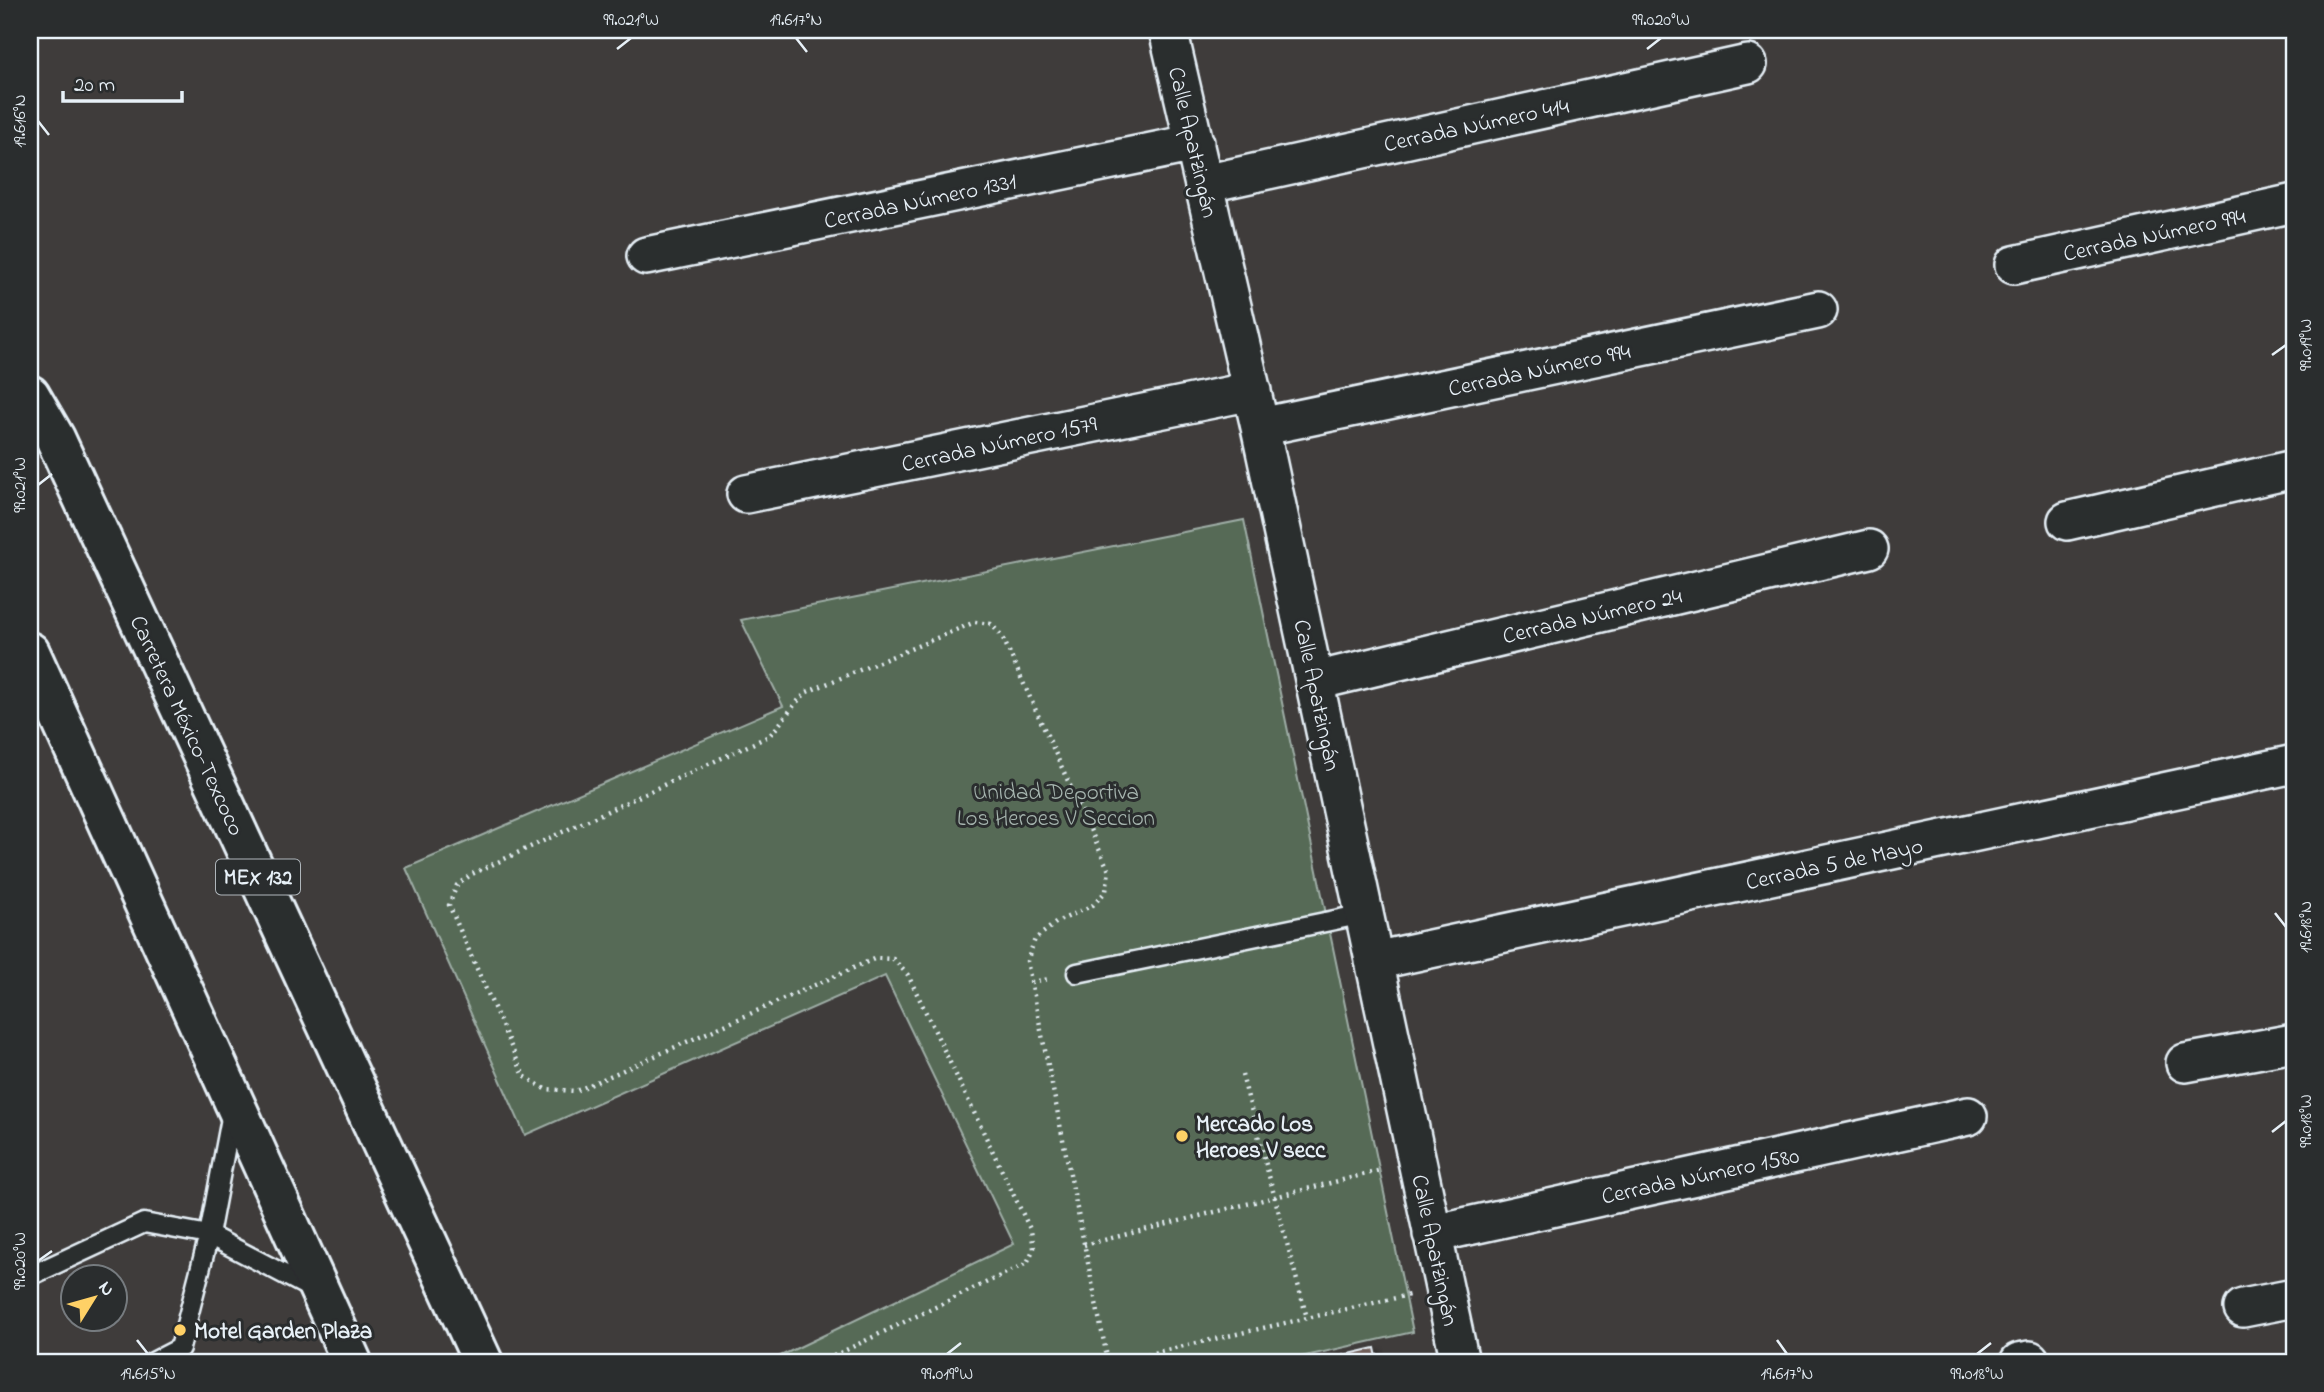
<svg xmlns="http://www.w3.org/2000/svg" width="2324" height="1392" viewBox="0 0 2324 1392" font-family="'Indie Flower',sans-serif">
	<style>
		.green { fill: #566b56; stroke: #9faea7; stroke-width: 2 }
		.building { fill: #715f5a; stroke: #e8f1f8; stroke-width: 2; filter: url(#shadow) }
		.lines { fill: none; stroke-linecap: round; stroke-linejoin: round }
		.service-casing { stroke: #e8f1f8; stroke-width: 23 }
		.minor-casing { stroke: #e8f1f8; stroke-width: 42 }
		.trunk-casing { stroke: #e8f1f8; stroke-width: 44 }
		.path { stroke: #e8f1f8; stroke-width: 4.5; stroke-dasharray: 2 5; stroke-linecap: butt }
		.service { stroke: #2a2d2e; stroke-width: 18 }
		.minor { stroke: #2a2d2e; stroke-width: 37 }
		.trunk { stroke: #2a2d2e; stroke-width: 38 }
		.ticks { fill: none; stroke: #e8f1f8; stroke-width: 2.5 }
		.poi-dot { fill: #ffd166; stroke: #2a2d2e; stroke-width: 2.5 }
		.labels { text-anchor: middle; stroke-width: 6; stroke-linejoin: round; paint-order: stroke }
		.shield { fill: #2a2d2e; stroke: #afb6bb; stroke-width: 2 }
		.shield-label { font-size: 21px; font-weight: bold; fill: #e8f1f8 }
		.street-label { font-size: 23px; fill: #e8f1f8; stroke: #2a2d2e }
		.park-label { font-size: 23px; fill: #a6b5af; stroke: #2a2d2e }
		.poi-label { font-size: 23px; font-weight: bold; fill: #e8f1f8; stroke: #2a2d2e; text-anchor: start }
		.neatline { fill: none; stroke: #e8f1f8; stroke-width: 2.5 }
		.ticks-label { font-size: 18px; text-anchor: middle; fill: #e8f1f8 }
	</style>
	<defs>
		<filter id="shadow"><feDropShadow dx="6" dy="6" stdDeviation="3.5" flood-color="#0009"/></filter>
	</defs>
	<rect width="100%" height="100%" fill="#3f3c3b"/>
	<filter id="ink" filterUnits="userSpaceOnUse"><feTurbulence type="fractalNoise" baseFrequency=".0143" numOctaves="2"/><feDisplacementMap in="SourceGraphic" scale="14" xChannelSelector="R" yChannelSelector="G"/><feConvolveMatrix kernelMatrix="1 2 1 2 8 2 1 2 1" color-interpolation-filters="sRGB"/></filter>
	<g filter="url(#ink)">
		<path class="green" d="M1244,520l169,812 -134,30h-511l246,-118 -129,-268 -360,159 -119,-267 377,-162 -42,-86z"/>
		<path class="building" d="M1375,1348l3,14h-63z"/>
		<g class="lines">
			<g class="service-casing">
				<path id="service" d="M1077,973l287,-59
					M30,1276l114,-53 65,12 105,55
					M153,1362l27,-14 29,-113 23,-122"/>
			</g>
			<g class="minor-casing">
				<path id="minor" d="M1168,30l92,397 200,935
					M1204,184l544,-120
					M646,256l549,-113
					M2014,265l280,-62
					M1260,427l558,-117
					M746,494l506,-103
					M2067,521l227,-52
					M1315,681l554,-132
					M1374,961l920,-197
					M2185,1063l109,-20
					M1432,1234l536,-118
					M2243,1308l51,-10
					M2019,1362l11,-2"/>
			</g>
			<g class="trunk-casing">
				<path id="trunk" d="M30,395l25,43 428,924
					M30,652l322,710"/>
			</g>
			<path class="path" d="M1031,982l18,-3
				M1242,1075l65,243
				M1084,1245l298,-75
				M821,1362l206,-99 7,-15 -3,-17 -123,-256 -15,-16 -17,-1 -300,133 -31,-2 -21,-13 -75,-171 8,-20 15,-11 297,-138c14,-14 23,-31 38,-44l168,-70 16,2 11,12 107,235 -3,20 -13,14 -36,17 -22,17 -8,22 81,401
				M1113,1362l296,-67"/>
			<use href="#service" class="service"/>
			<use href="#minor" class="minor"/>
			<use href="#trunk" class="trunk"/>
		</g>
	</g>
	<path class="ticks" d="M796,38l11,14M617,49l14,-11M1647,49l14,-11M38,121l11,14M2272,355l14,-10M38,485l14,-11M2275,913l11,14M2272,1132l14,-11M38,1261l14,-10M137,1340l11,14M1777,1340l10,14M947,1354l14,-11M1977,1354l14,-11"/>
	<g class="poi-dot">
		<circle cx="1182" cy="1136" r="7"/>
		<circle cx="180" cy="1330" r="7"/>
	</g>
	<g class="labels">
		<rect class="shield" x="216" y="859.5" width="84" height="35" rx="5"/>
		<g class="shield-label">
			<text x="258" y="884">MEX 132</text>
		</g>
		<g class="street-label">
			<text transform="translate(1476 124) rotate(-12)" y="8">Cerrada Número 414</text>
			<text transform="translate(1194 142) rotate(77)" y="8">Calle Apatzingán</text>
			<text transform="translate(920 200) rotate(-12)" y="8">Cerrada Número 1331</text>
			<text transform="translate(2154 234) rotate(-12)" y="8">Cerrada Número 994</text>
			<text transform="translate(1539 369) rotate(-12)" y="8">Cerrada Número 994</text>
			<text transform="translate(999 443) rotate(-12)" y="8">Cerrada Número 1579</text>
			<text transform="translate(1592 615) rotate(-13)" y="8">Cerrada Número 24</text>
			<text transform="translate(1318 695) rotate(78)" y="8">Calle Apatzingán</text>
			<text transform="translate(188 725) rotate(65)" y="8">Carretera México-Texcoco</text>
			<text transform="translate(1834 863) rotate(-12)" y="8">Cerrada 5 de Mayo</text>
			<text transform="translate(1700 1175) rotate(-12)" y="8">Cerrada Número 1580</text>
			<text transform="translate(1436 1250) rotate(78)" y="8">Calle Apatzingán</text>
		</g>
		<g class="park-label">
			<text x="1056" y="799">Unidad Deportiva<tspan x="1056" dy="26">Los Heroes V Seccion</tspan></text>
		</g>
		<g class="poi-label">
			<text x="1196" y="1131">Mercado Los<tspan x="1196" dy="26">Heroes V secc</tspan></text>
			<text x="194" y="1338">Motel Garden Plaza</text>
		</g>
	</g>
	<rect width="2324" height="1392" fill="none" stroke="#2a2d2e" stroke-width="77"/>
	<g transform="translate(94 1298) rotate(53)"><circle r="33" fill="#2a2d2e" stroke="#767b7f" stroke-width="2"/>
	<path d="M0-5L12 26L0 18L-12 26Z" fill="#ffd166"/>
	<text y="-10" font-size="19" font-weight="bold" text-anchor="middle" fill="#e8f1f8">N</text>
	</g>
	<path d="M63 91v10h119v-10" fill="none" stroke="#e8f1f8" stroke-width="3.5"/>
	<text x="74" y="91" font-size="21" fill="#e8f1f8" stroke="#2a2d2e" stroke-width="5" paint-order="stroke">20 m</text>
	<rect x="38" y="38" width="2248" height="1316" class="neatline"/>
	<g class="ticks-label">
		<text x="631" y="25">99.021°W</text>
		<text x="796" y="25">19.617°N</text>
		<text x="1661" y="25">99.020°W</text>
		<text transform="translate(19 121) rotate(-90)" y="6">19.616°N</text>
		<text transform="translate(2305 345) rotate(-90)" y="6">99.019°W</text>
		<text transform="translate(19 485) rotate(-90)" y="6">99.021°W</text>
		<text transform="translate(2305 927) rotate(-90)" y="6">19.618°N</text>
		<text transform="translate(2305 1121) rotate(-90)" y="6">99.018°W</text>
		<text transform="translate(19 1261) rotate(-90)" y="6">99.020°W</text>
		<text x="148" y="1379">19.615°N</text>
		<text x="947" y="1379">99.019°W</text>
		<text x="1787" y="1379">19.617°N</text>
		<text x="1977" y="1379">99.018°W</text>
	</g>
</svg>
